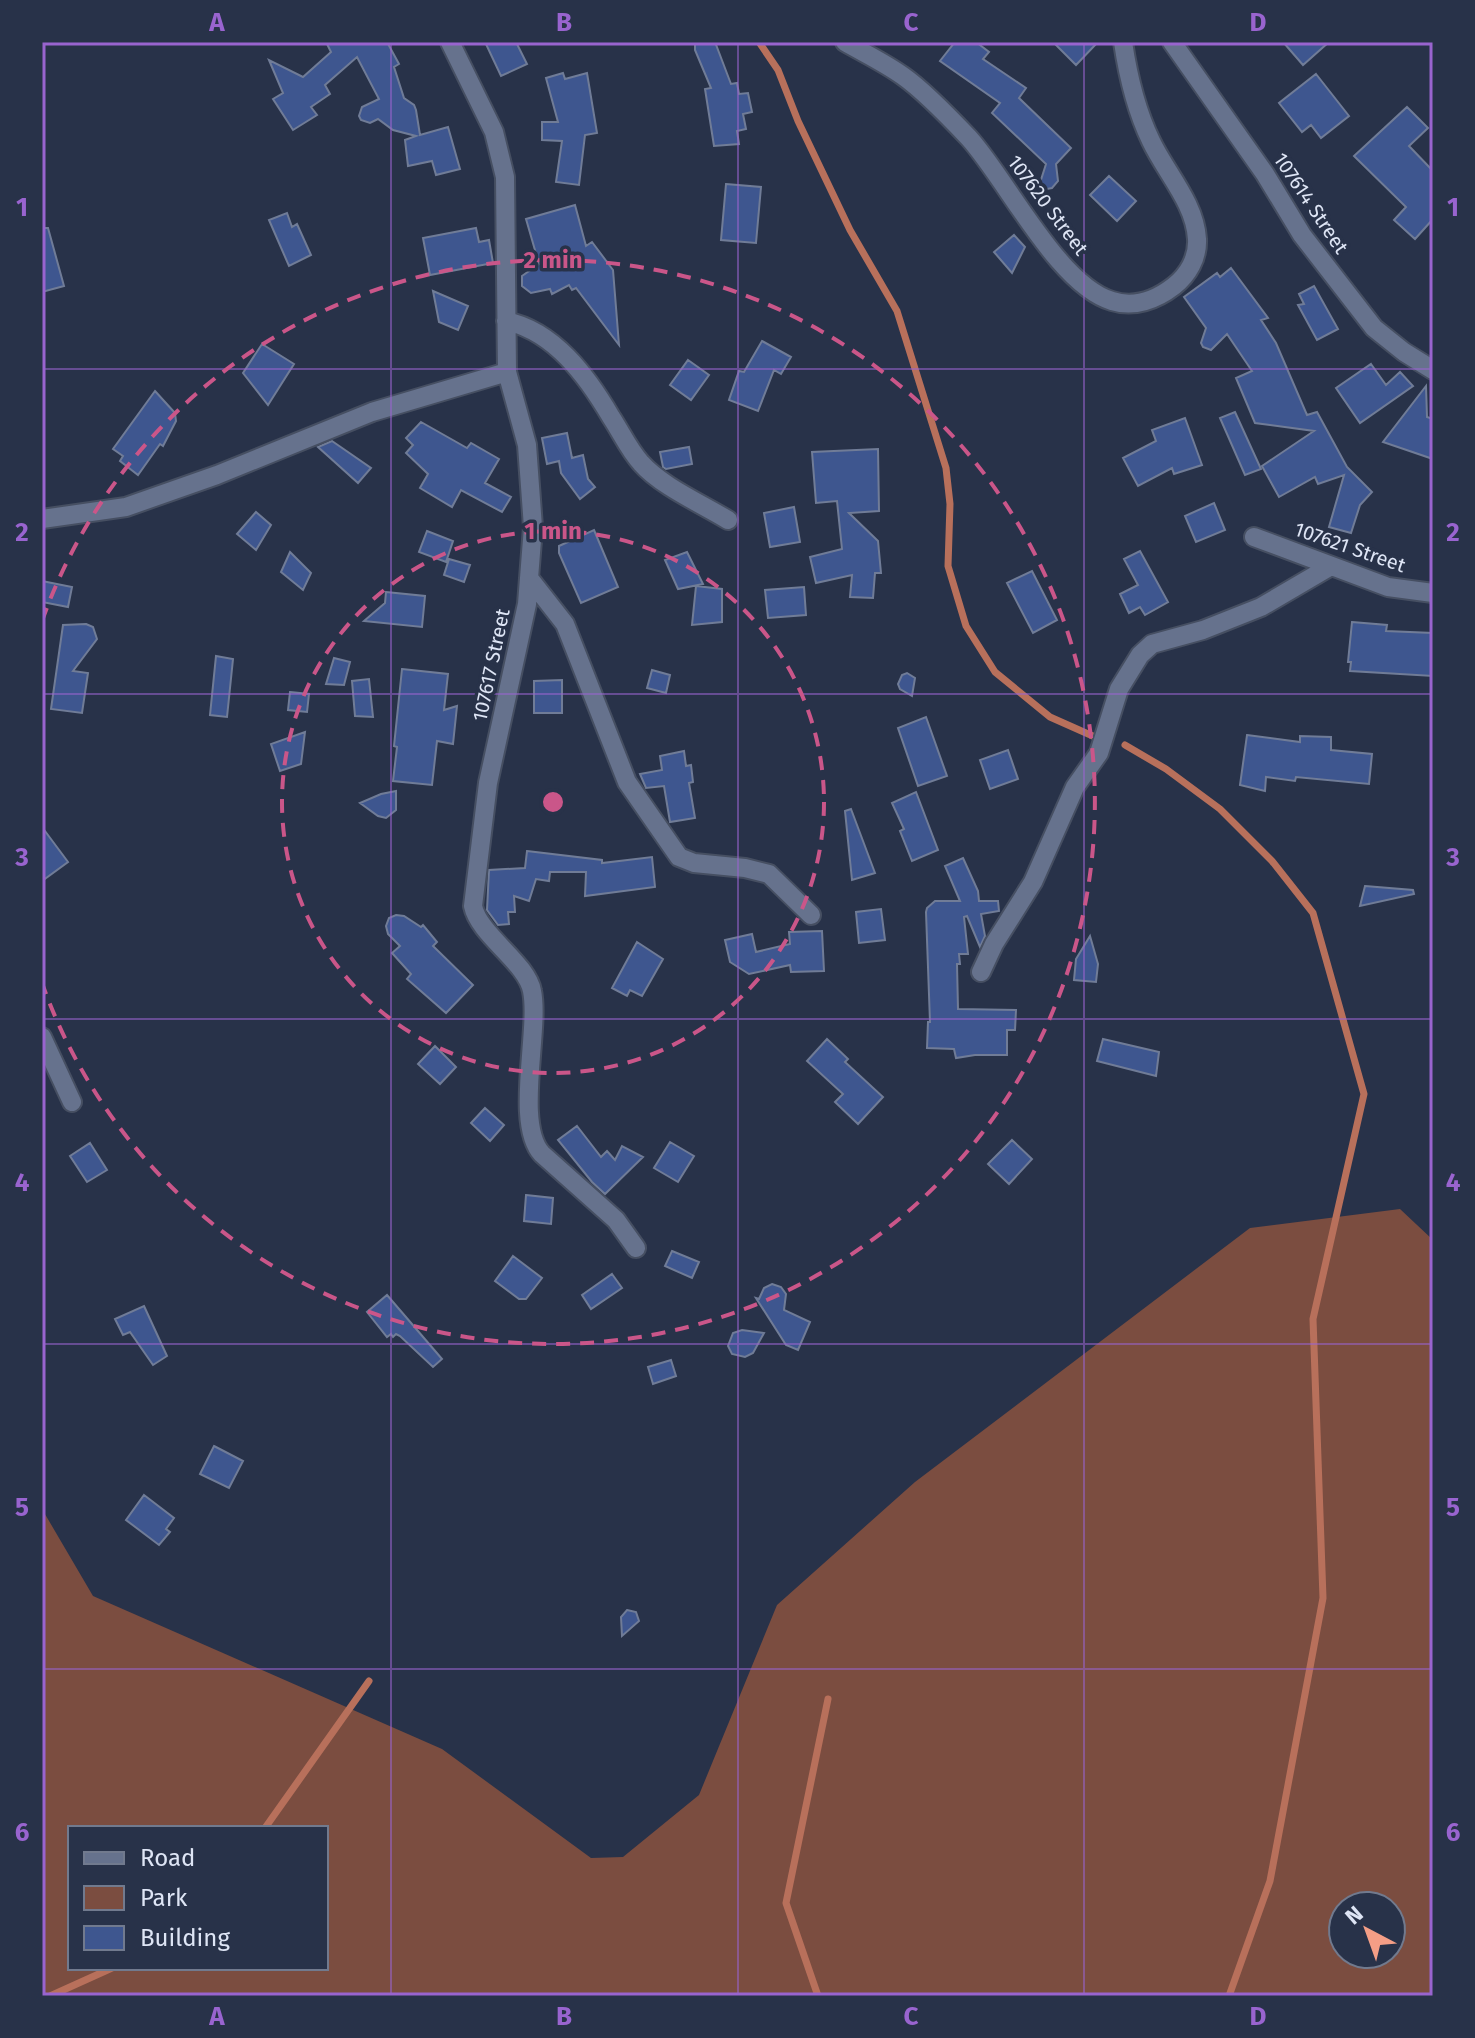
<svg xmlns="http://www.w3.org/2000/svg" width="1475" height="2038" viewBox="0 0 1475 2038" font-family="'Fira Sans',sans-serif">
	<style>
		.green { fill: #7b4d40; fill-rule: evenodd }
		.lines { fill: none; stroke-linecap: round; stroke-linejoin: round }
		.stream { stroke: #b8705b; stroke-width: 7 }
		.building { fill: #3e568f; stroke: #707c97; stroke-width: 2 }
		.minor-casing { stroke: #464f62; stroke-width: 22 }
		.minor { stroke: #66728d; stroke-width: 18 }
		.grid { fill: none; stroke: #9964cf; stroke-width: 2; stroke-opacity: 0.55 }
		.ring { fill: none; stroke: #ca5689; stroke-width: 4; stroke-dasharray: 14 10 }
		.labels { text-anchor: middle; stroke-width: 7; stroke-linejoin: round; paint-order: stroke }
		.street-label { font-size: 20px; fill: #dee5f5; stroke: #283249 }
		.centre { fill: #ca5689; stroke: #283249; stroke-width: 4 }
		.ring-label { font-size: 24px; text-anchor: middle; font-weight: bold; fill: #ca5689; stroke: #283249; stroke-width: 7; stroke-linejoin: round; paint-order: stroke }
		.neatline { fill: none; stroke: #9964cf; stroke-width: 3 }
		.grid-label { font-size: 26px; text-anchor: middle; font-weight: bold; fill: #9964cf }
	</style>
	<rect width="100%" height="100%" fill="#283249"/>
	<path class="green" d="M1400,1209l33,31v756h-1391v-487l51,87 349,153 149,109 32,-1 76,-62 78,-190 138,-123 335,-254zM70,1828h256v140h-256zM1343,1906h48v48h-48z"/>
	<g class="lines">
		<path class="stream" d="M759,42l19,28 20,51 52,109 47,81 49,157 4,36 -2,62 18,60 29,46 55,45 45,20
			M1125,745l41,24 54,40 52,52 41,52 51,181 -51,225 10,279 -53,283 -41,115
			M265,1828l104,-147
			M50,1996l62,-28
			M818,1996l-32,-93 42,-204"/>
	</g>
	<path class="building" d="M326,42h61l12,22 -5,3 10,31 10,7 2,5 4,25 28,-8 12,42 -24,6 -4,-14 -24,5 -3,-26 11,-4 -23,-6 -15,-11 -8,4 -9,-3 -2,-4 3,-9 17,-8 -22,-42 -32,28 5,9 -19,13 6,8 -24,15 -20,-31 10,-6 -14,-33 34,17 28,-25z
		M485,42h31l11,22 -26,12z
		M695,42h20l16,42 6,-1 2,11 9,-1 4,19 -9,2 3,15 -9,2 2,13 -25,2 -9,-57 6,-1 -16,-38z
		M955,42h21l13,10 -6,7 43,29 -7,10 52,50 -15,16 2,17 -6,7 -5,1 -7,-6 6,-19 -54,-51 8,-10 -60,-42z
		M1053,42h45l-22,23z
		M1283,42h46l-26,23z
		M563,73l2,6 22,-6 10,60 -12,2 -6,50 -23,-3 6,-41 -20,-1v-18h16l-12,-44z
		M1316,74l33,42 -28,22 -10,-13 -9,7 -23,-29z
		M1407,107l21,21 -19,18 24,25v48l-18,20 -21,-19 12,-13 -52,-51z
		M1109,176l27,25 -19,20 -27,-26z
		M726,184l35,3 -5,56 -35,-3z
		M575,205l11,41 6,-4 21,28 6,75 -43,-57 -4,2 -3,-5 -17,9 -2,-5 -19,4 -9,-7v-10l17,-12 -13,-45z
		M287,213l5,14 5,-3 14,31 -22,11 -20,-46z
		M42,228h6l16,58 -22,6z
		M476,228l3,14 10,-2 4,23 -63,12 -7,-37z
		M1014,235l11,12 -13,26 -18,-21z
		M1231,268l37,50 -7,2 15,23 31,72 10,-3 30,55 25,25 -12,13 -9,28 -22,-6 15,-52 -26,9 -3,-7 -36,20 -17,-31 52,-35 -59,-8 -19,-45 16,-7 -25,-37 -16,16 -8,-3 -2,-4 5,-15 -22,-31 33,-24 3,4z
		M1314,286l24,43 -21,11 -19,-35 6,-1 -5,-10z
		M433,291l35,15 -10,24 -19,-8z
		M762,341l29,16 -10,17 -7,-4 -16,41 -29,-11 10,-29 5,1z
		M262,344l32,20 -26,41 -25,-32z
		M688,360l21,15 -18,25 -21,-15z
		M1371,364l15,21 14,-13 13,14 -53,37 -24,-35z
		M1426,386l1,31 6,2v40l-50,-17z
		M155,391l20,22 1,8 -13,25 -3,-2 -22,31 -18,-14 3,-5 -10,-7z
		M1235,412l26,57 -16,6 -25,-57z
		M1185,418l17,47 -28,9 -2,-6 -34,18 -15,-28 33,-17 -4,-11z
		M421,422l46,26 4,-5 28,16 -14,24 26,14 -9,15 -41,-22 -9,17 -32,-19 8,-14 -22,-21 7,-8 -7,-7z
		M567,433l5,25 11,-3 5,24 7,8 -15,12 -19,-26 -2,-12 -12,3 -5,-26z
		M332,441l39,27 -13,15 -40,-36z
		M689,447l3,17 -26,5 -3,-2 -3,-15z
		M878,449l1,62 -30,2 29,28 3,32h-6l-2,25 -23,-1 2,-22 -36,8 -6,-26 32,-8 -5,-48 -21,2 -4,-51z
		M1214,503l11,27 -29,12 -11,-26z
		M794,507l6,35 -30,5 -6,-34z
		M256,512l15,13 -15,25 -19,-16z
		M594,530l24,57 -37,16 -22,-50v-7z
		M427,531l26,10 -7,21 -27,-10z
		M1140,551l28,51 -23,13 -5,-8 -11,6 -9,-19 18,-9 -14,-26z
		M290,552l21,21 -8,17 -22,-18z
		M687,552l16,32 -25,5 -13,-29z
		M449,559l21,6 -6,17 -20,-7z
		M1032,571l25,49 -24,13 -26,-50z
		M42,581l30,6 -4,20 -26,-5z
		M696,586l26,3v33l-30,3z
		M804,587l2,28 -38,3 -3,-28z
		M386,592l39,4 -3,31 -58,-6 21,-18z
		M1352,622l35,3 -1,6 47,2v43l-83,-5 1,-9h-3z
		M86,624l7,3 4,12 -24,32 15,2 -6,40 -31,-4 12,-84z
		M216,656l17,3 -6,58 -17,-2z
		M334,658l16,4 -6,23 -18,-1z
		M402,669l46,5 -4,36 13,-4 -4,38 -16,-3 -5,44 -39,-4 4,-34 -3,-1z
		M652,670l18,5 -4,18 -19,-5z
		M907,673l8,5 -3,18 -12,-7 -2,-5 4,-9z
		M369,679l4,38 -18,-1 -3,-35z
		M562,680v33h-28v-32z
		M290,692l19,2 -2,18 -19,-2z
		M926,717l21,59 -29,10 -20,-58z
		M305,732l-4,32 -21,7 -9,-27z
		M1247,735l53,7v-6l31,1v13l41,4 -3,30 -73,-7 -1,4 -29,-4 -1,14 -25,-6z
		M1008,750l10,29 -28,10 -10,-29z
		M684,751l2,15 5,-1 2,17 -4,1 6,35 -25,4 -6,-36 -18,2 -6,-14 22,-4 -2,-14z
		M396,791v19l-10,8 -8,-2 -18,-13 21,-9z
		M916,792l22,58 -26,11 -12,-30 4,-2 -12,-26z
		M851,809l24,64 -23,7 -7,-69z
		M42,827l26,35 -26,19z
		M527,851l75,9v3l50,-6 3,30 -70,9 1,-24h-36l-1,9 -13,-2 -7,22 -15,-5 1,16h-7l1,12 -11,1 -11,-15 2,-40 36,-2z
		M963,858l15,33 1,10h19l1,10 -18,3 4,22 -5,11 -13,-31 -3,1 4,37h-9l1,10h-3l1,45 58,1 -1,20h-8v25h-32l-19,3 -2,-9 -27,-1 1,-26h2l-4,-110 1,-4 8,-7h25l-15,-35z
		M1365,886l48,4 1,4 -54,12z
		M881,909l4,31 -26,3 -3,-31z
		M396,915l8,1 17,11 2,-2 14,17 -4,4 40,39 -27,28 -39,-34 4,-5 -19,-21 8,-7 -12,-12 -2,-8 3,-8z
		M822,931l2,40 -33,1 -1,-7 -41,9 -19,-12 -5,-22 27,-6 4,18 34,-8 -1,-12z
		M1090,936l8,28 -2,18 -22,-2 2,-21z
		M637,942l26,17 -21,37 -12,-6 -3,6 -15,-8z
		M827,1039l21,20 -3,3 38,35 -25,27 -23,-22 8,-8 -36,-33z
		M1103,1039l56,13 -3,24 -59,-15z
		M435,1046l21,21 -16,17 -22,-20z
		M485,1108l19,17 -14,16 -19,-18z
		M577,1126l24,31 6,-6 8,9 7,-14 21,11 -38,37 -13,-12 -34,-42z
		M1012,1140l20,19 -23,25 -21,-20z
		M670,1142l24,14 -16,26 -24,-14z
		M90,1143l17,27 -20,12 -17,-26z
		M526,1195l27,3 -2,26 -27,-3z
		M672,1251l27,11 -7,16 -27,-12z
		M513,1256l29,22 -16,21h-7l-24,-18z
		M612,1274l10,14 -31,21 -9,-14z
		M772,1284l9,3 5,7 -2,16 26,12 -12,28 -12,-5 -30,-47 3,1 5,-11z
		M387,1295l55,64 -9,8 -33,-31 -4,-2 -3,3 -2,-3 -4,3 -20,-25z
		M144,1306l23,50 -14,9 -23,-33 -7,3 -8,-16z
		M742,1330l22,3 -11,20 -8,4 -13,-3 -4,-8 5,-13z
		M671,1360l5,16 -23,8 -5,-17z
		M214,1446l29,15 -14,27 -29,-14z
		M144,1495l30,23 -8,11 4,3 -11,13 -33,-25z
		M627,1610l9,2 3,9 -17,15 -1,-19z"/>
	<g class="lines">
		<g class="minor-casing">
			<path id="minor" d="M450,42l44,90 11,45 2,195 20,73 6,82 -6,77 -39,179 -15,123c6,29 54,57 59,85 8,39 -18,133 10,163l74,66 20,28
				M845,42c19,11 40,21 58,34 20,14 49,44 66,62 38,42 89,147 143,163 22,7 44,-1 62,-15 14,-11 24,-28 23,-47 -2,-36 -31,-66 -46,-98 -15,-31 -23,-65 -28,-99
				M1172,42l93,132 37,61 72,93 30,24 29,18
				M506,321c48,10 81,55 105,96 10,15 18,33 30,46 20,23 61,41 87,57
				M42,519l84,-12 91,-32 155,-63 135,-40
				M1254,537l134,50 45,6
				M529,578l36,46 62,158 52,75 15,6 51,5 24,6 42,41
				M981,972l13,-28 39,-62 42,-95 24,-34 20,-64 21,-34 12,-11 51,-14 58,-23 70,-41
				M42,1037l30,65"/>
		</g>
		<use href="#minor" class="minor"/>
	</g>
	<path class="grid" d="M391,42v1954M738,42v1954M1084,42v1954M42,369h1391M42,694h1391M42,1019h1391M42,1344h1391M42,1669h1391"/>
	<g class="ring">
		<circle cx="553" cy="802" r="271"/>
		<path d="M42 621A542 542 0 1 1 42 983"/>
	</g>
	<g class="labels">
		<g class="street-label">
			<text transform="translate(1311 203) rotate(56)" y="7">107614 Street</text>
			<text transform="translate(1048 205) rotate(53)" y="7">107620 Street</text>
			<text transform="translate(1350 547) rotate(19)" y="7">107621 Street</text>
			<text transform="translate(491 665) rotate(-78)" y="7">107617 Street</text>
		</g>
	</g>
	<circle cx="553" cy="802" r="12" class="centre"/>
	<g class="ring-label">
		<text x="553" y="268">2 min</text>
		<text x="553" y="539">1 min</text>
	</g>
	<rect width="1475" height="2038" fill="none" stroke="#283249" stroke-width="88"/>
	<rect x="68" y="1826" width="260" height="144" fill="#283249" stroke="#717a8e" stroke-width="2"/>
	<rect x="84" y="1852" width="40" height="12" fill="#66728d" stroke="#717a8e" stroke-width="2"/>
	<text x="140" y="1866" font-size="24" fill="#dee5f5">Road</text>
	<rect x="84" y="1886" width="40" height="24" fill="#7b4d40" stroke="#717a8e" stroke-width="2"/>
	<text x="140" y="1906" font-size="24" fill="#dee5f5">Park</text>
	<rect x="84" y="1926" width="40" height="24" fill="#3e568f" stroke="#717a8e" stroke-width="2"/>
	<text x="140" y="1946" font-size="24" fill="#dee5f5">Building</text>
	<g transform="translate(1367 1930) rotate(319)"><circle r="38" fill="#283249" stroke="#717a8e" stroke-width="2"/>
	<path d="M0-6L14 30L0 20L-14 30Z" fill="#f49e86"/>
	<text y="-12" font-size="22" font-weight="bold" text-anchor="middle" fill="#dee5f5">N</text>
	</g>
	<rect x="44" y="44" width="1387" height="1950" class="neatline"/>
	<g class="grid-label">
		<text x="217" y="31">A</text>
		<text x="564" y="31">B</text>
		<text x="911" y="31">C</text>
		<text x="1258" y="31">D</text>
		<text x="22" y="216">1</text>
		<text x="1453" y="216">1</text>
		<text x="22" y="541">2</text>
		<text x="1453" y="541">2</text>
		<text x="22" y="866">3</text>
		<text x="1453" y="866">3</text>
		<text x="22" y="1191">4</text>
		<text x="1453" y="1191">4</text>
		<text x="22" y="1516">5</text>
		<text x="1453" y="1516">5</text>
		<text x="22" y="1841">6</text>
		<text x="1453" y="1841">6</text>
		<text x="217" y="2025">A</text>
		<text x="564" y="2025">B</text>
		<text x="911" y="2025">C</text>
		<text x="1258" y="2025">D</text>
	</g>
</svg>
